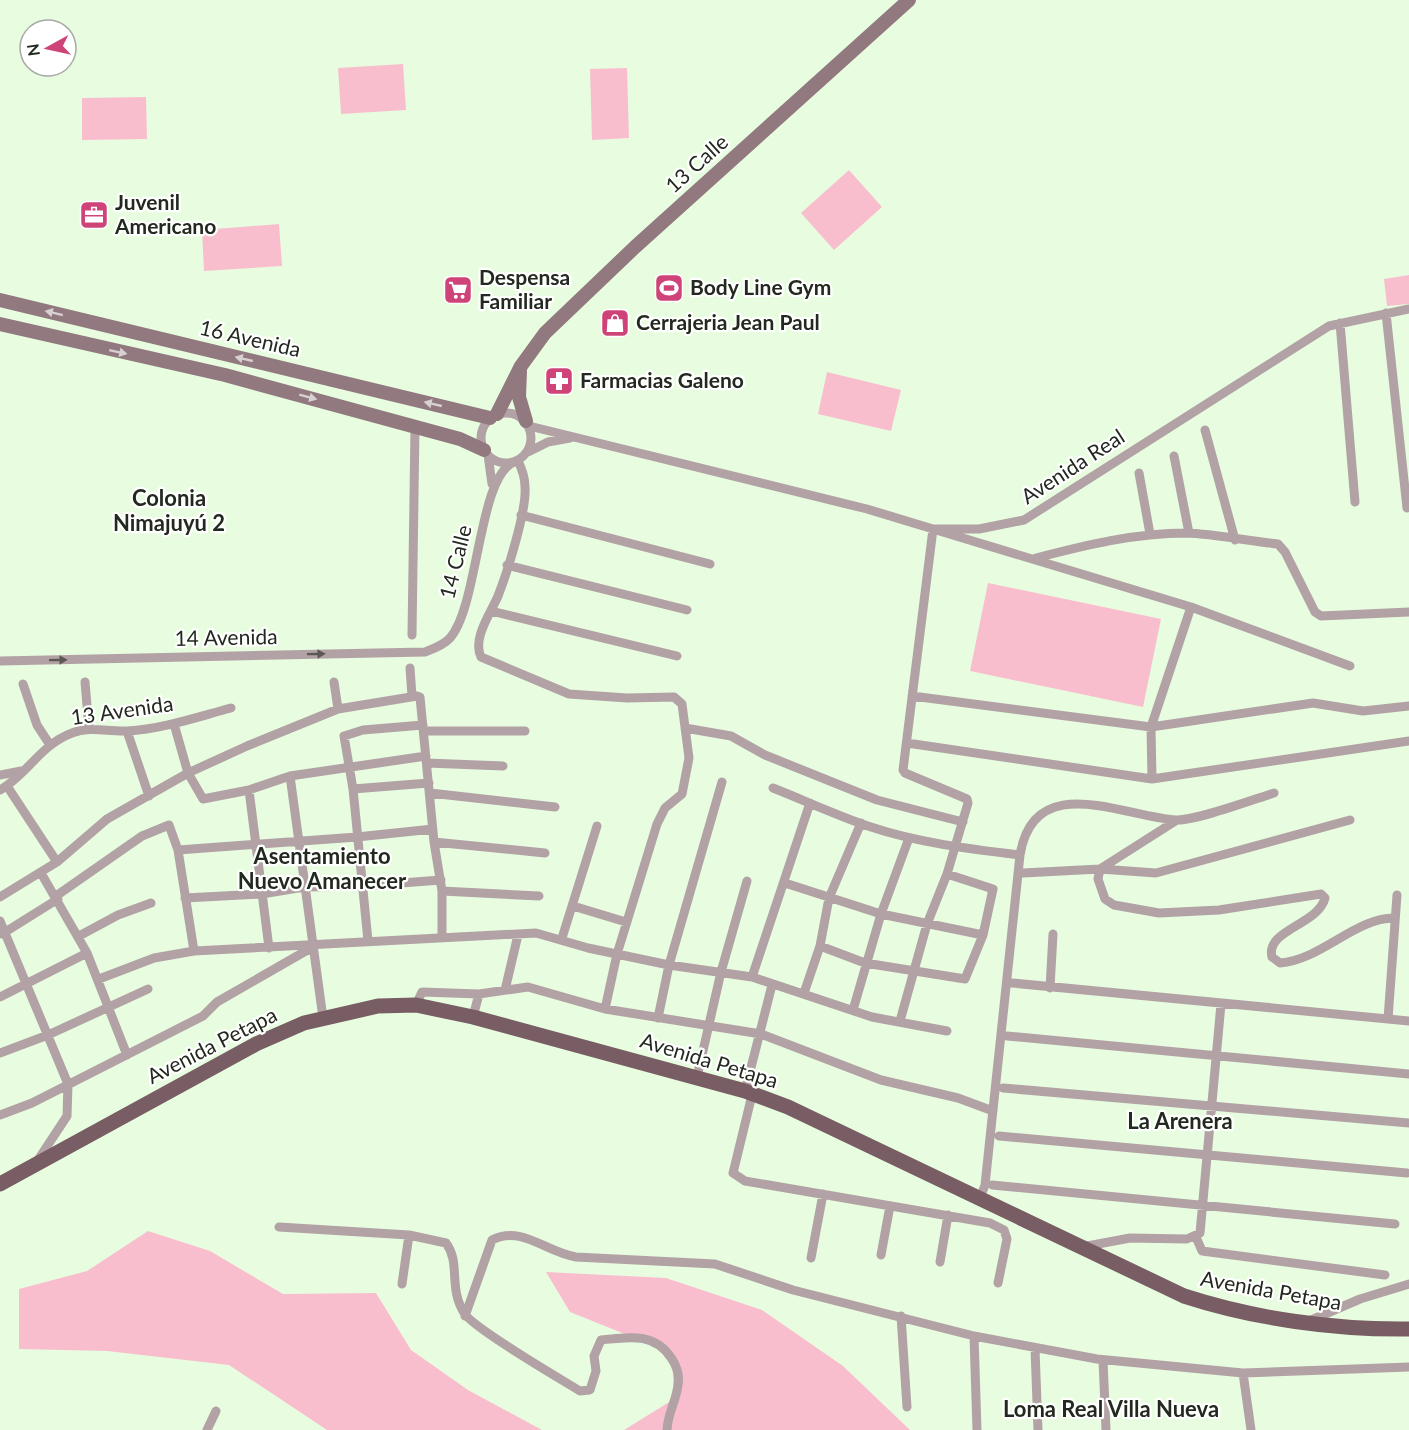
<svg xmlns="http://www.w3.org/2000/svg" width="1409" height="1430" viewBox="0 0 1409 1430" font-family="Lato,sans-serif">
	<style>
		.green { fill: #f9bece }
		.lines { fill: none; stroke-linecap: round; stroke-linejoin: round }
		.street { stroke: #b2a2a6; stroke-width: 9 }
		.secondary { stroke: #91797f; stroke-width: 14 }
		.primary { stroke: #795d64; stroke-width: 15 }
		.oneway { fill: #d8d0d2 }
		.oneway2 { fill: #5c5954 }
		.labels { text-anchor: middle; stroke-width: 4.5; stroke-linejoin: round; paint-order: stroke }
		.street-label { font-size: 21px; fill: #22291e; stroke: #fff }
		.poi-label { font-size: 21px; font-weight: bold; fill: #22291e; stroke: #fff; text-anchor: start }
		.neighbourhood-label { font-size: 22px; font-weight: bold; fill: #22291e; stroke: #fff }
	</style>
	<rect width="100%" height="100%" fill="#e8fddf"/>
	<path class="green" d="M403,64l3,46 -65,4 -3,-46z
		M627,68l2,70 -37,2 -2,-71z
		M146,97l1,42 -65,1v-42z
		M849,170l33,37 -48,43 -33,-37z
		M279,224l3,42 -78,5 -2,-41z
		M1409,275v29l-22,2 -3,-27z
		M827,372l74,18 -10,41 -73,-17z
		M988,583l173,36 -18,88 -173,-36z
		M148,1231l62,20 73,43 93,-1 35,57 57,40 74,40h-215l-98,-65 -122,-14 -88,-2v-60l68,-18z
		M546,1272l120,6 96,32 81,56 67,64h-286l50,-31 -2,-46 -102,-41z"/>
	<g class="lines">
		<path class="street" d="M1386,313l21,195
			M1340,323l15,179
			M481 438a25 25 0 1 1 50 0a25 25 0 1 1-50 0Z
			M529,426l338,83 66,20h46l45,-9 305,-194 80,-17
			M1205,430l30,110
			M528,452l20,-10 22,-4
			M488,455l4,29
			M1174,456l15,77
			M518,461c4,8 7,17 7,26 2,23 -18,86 -27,109 -7,17 -26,42 -17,61l88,37 58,4 47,-1 8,7 7,54 -7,36 -17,14 -8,16 -40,130 -12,55
			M1139,473l11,61
			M521,515l189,49
			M1036,558c50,-13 99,-25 150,-25 30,1 62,8 92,11l7,8 30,60 6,4 88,-4
			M507,565l180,45
			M491,611l186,45
			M412,635l3,-208
			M0,661l425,-9c8,-3 19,-7 25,-14 29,-33 28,-162 64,-176
			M410,668l2,28
			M85,682l4,47
			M334,682l4,27
			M23,684l14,41 13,20
			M912,696l239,31 162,-24 50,8 46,-5
			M174,724l14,49 15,26 46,-9 41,-14 136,-20
			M685,728l46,8 34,19 112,45 86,22
			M127,731l22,65
			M424,731h101
			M907,743l245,36 257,-38
			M427,763l76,3
			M0,775l21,-4
			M290,776l33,242
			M1152,779l-1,-52 40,-120
			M7,786l50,76
			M773,788c33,13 65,28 98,39 48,16 99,22 149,28
			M353,789l76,-6
			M0,790c27,-15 40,-45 72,-57 18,-7 36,-1 55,-2 35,-2 70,-14 104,-23
			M249,790l20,158
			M430,793l125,14
			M1177,820l-77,49 -2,10 7,20 9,6 45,8 60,-3 102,-16 4,4c-7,27 -60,32 -53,59l8,6c41,-3 76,-46 115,-45
			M434,842l111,11
			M178,850l179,-13 76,-8
			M41,873l46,80 40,102
			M1023,873l77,-4 56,4 194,-53
			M785,883l96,31 102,21
			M442,891l97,5
			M56,896l86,-60 27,-11 9,25 16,101
			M0,897l57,-35 50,-43 81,-46 59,-27 91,-37 79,-13 3,1 14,145 8,49v45
			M185,898l77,-4 42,-7 58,-1 79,-6
			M573,906l53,16
			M0,921l68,163 -1,32 -29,44
			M2,934l56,-35
			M79,936l39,-21 33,-12
			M562,938l35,-112
			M368,941l-15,-152 -9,-53 19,-6 60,-5
			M820,946l45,17 100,16 18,-44 10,-46 -46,-15
			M752,977l58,-174
			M99,979l55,-21 40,-7 342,-18 52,15 81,17 83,12 120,40 75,14
			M1012,983l397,38
			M1050,988l3,-54
			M505,990l13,-55
			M804,993l16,-47 9,-48 32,-75
			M0,997l87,-44
			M416,1005l6,-13 57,2 49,-7 77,22 156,25 120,46 77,18 35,13
			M853,1010l28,-96 28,-76
			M473,1017l6,-23
			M658,1018l11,-53 53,-183
			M1388,1019l9,-124
			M900,1021l27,-97 20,-50 21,-71 -1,-4 -62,-26 -2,-3 30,-241 258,78 159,59
			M1007,1036l402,38
			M0,1053l48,-18 100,-46
			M697,1077l24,-105 26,-91
			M1003,1088l406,35
			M745,1091l27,-106
			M752,1095l-19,78 12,8 245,42 14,7 3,9 -9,44
			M0,1115l32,-12 171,-87 14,-14 94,-54
			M999,1136l408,37
			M992,1185l403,39
			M980,1198l5,-13 35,-330c14,-86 104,-38 156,-35 19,1 76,-20 98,-27
			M279,1227l130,8 37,8c15,20 2,44 18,70 9,15 95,65 116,78l10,-1 6,-19 -2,-15 7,-16c28,-3 54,-8 71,19 5,8 8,16 6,26 -2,17 -10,27 -11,45
			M1196,1237l6,14 183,24
			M1082,1247l48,-9 57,1 13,-6 21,-229
			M881,1255l9,-49
			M811,1258l12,-64
			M940,1262l8,-47
			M402,1284l7,-49
			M465,1316l27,-76c30,-15 53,12 84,17l139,7 78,26 181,46 123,23 146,14 166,-6
			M901,1316l6,91
			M1309,1321l51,-22 49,-15
			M974,1336l3,94
			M1035,1349l3,81
			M1103,1360l3,70
			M1243,1373l8,57
			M207,1430l9,-19"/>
		<path class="secondary" d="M0,300l490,118
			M0,324l225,51 235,64 24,11
			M520,371l-1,26 7,24
			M497,414l24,-48 24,-33 90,-86 274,-247"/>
		<path class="primary" d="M0,1184l256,-140 48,-21 74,-17 38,-1 57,12 272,74 43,16 396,189c71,23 151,34 225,33"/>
	</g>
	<defs><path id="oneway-solid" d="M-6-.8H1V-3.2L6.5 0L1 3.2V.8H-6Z" transform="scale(1.5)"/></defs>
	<g class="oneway">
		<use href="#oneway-solid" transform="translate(54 313) rotate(-166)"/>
		<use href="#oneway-solid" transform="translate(118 352) rotate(12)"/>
		<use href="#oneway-solid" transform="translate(244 359) rotate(-167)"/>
		<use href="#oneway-solid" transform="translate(308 397) rotate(15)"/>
		<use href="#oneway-solid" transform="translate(433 404) rotate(-167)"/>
	</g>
	<g class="oneway2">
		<use href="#oneway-solid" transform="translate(316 654) rotate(-1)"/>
		<use href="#oneway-solid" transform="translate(58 660) rotate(-1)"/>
	</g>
	<defs>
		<g id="office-square" transform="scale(1.5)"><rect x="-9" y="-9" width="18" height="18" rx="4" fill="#cf4478" stroke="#fff"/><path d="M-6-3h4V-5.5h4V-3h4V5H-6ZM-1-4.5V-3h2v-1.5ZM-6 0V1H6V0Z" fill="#fff"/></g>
		<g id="stadium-square" transform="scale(1.5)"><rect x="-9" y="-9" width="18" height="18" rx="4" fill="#cf4478" stroke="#fff"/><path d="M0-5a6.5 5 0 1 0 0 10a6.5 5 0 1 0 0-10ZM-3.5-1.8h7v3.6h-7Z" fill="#fff"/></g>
		<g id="supermarket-square" transform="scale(1.5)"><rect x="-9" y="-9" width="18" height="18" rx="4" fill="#cf4478" stroke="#fff"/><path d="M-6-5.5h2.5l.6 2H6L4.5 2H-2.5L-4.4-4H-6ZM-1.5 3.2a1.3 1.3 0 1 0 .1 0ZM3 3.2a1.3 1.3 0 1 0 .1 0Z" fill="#fff"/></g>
		<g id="shop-square" transform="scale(1.5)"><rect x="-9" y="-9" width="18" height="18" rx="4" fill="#cf4478" stroke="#fff"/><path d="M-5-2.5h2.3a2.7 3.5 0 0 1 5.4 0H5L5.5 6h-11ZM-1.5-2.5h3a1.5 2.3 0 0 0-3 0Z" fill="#fff"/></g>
		<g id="pharmacy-square" transform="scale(1.5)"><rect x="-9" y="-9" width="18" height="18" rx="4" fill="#cf4478" stroke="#fff"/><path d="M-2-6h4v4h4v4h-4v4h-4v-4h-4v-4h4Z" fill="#fff"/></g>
	</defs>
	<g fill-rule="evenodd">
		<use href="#office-square" x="94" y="215"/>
		<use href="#stadium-square" x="669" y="288"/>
		<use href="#supermarket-square" x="458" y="290"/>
		<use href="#shop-square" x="615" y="323"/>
		<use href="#pharmacy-square" x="559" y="381"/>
	</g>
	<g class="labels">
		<g class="street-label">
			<text transform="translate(697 164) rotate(-42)" y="7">13 Calle</text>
			<text transform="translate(250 339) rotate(13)" y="7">16 Avenida</text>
			<text transform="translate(1073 467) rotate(-33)" y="7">Avenida Real</text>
			<text transform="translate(456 562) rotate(-76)" y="7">14 Calle</text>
			<text transform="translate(226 638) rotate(-1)" y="7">14 Avenida</text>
			<text transform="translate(122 711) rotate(-8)" y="7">13 Avenida</text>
			<text transform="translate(212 1046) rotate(-27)" y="7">Avenida Petapa</text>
			<text transform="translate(709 1061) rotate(17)" y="7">Avenida Petapa</text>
			<text transform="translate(1271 1291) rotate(10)" y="7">Avenida Petapa</text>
		</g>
		<g class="poi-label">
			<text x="115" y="210">Juvenil<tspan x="115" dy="24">Americano</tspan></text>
			<text x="479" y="285">Despensa<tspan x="479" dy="24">Familiar</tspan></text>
			<text x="690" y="295">Body Line Gym</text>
			<text x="636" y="330">Cerrajeria Jean Paul</text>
			<text x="580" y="388">Farmacias Galeno</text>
		</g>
		<g class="neighbourhood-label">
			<text x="169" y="506">Colonia<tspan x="169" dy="25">Nimajuyú 2</tspan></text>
			<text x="322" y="864">Asentamiento<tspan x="322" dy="25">Nuevo Amanecer</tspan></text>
			<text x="1180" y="1129">La Arenera</text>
			<text x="1111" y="1417">Loma Real Villa Nueva</text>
		</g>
	</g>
	<g transform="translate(48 48) rotate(262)"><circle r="28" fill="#ffffff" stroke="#a7a9a5" stroke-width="1.5"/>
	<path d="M0-4.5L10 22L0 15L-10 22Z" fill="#cf4478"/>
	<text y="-9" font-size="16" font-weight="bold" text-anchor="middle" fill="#22291e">N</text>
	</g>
</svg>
